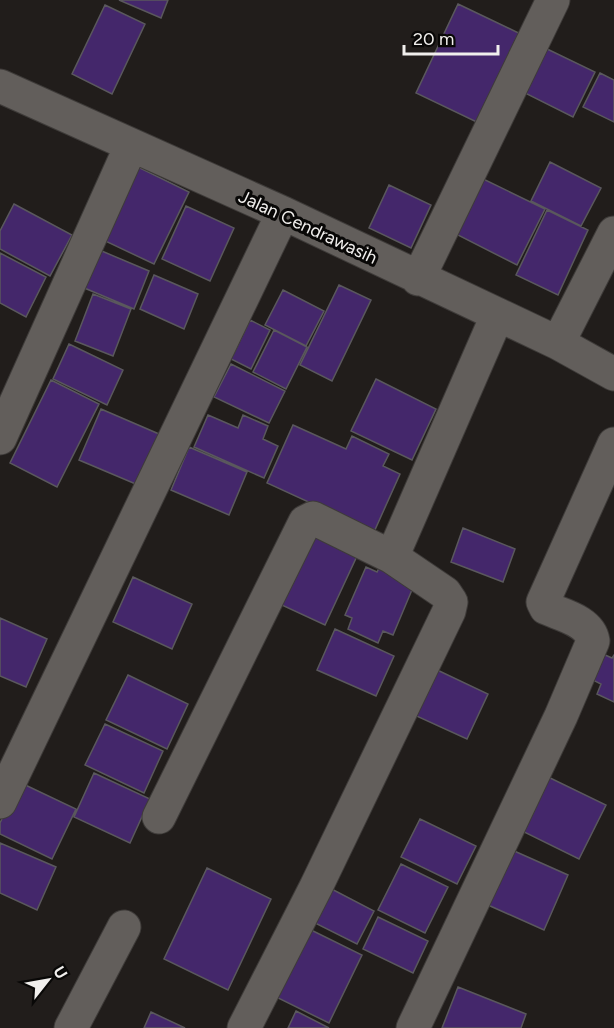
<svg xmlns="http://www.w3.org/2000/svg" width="614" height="1028" viewBox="0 0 614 1028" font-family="Figtree,sans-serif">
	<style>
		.building { fill: #44276b; stroke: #5a585d; stroke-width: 1.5 }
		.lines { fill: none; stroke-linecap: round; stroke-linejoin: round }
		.minor-casing { stroke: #3e3b39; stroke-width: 35 }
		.minor { stroke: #625e5b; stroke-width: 33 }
		.labels { text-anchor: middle; stroke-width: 6; stroke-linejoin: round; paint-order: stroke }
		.street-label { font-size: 18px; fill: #f1efed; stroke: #090807 }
	</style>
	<rect width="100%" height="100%" fill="#211d1b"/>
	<path class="building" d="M119,0h49l-7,18z
		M458,4l69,33 -42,89 -69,-33z
		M105,5l40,19 -33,70 -40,-20z
		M543,47l52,25 -22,45 -52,-26z
		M600,73l14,7v42l-31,-15z
		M550,162l51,26 -20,38 -50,-25z
		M136,166l53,26 -35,72 -53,-25z
		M477,176l68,33 -28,56 -67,-34z
		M389,185l42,20 -20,43 -42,-20z
		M14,204l58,31 -22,41 -50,-27v-18z
		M186,206l48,22 -24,53 -48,-22z
		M547,210l41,20 -30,65 -42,-20z
		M97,249l52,22 -15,38 -52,-22z
		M0,253l46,24 -20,40 -26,-14z
		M154,275l44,19 -14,35 -44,-20z
		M339,285l32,15 -39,81 -32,-16z
		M283,290l41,21 -18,35 -41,-21z
		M93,294l38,15 -18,47 -38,-15z
		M250,320l20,10 -19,39 -20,-10z
		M274,330l33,17 -21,42 -33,-17z
		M69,344l54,26 -16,35 -54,-26z
		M231,364l54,27 -16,32 -55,-26z
		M376,379l60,30 -24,51 -61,-29z
		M51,380l48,24 -42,83 -47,-24z
		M101,409l58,25 -21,51 -59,-25z
		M208,415l30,13 5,-13 25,11 -5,13 15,7 -14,32 -70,-31z
		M293,425l53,24 6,-13 37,18 -6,12 17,8 -26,58 -107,-49z
		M189,447l58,25 -18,43 -58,-25z
		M463,528l52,21 -12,33 -52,-20z
		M305,532l52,24 -32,69 -52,-24z
		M382,562l35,16 -24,57 -10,-4 -5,12 -30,-14 4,-11 -7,-3 21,-48 11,5z
		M133,577l59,27 -20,45 -59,-27z
		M0,618l47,21 -21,48 -26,-11z
		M335,629l59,27 -18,40 -59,-26z
		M596,651l16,7 2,-3v47l-17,-8 4,-10 -16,-8z
		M433,668l55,26 -21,45 -55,-25z
		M128,675l60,29 -21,45 -61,-29z
		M105,724l58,27 -19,42 -59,-28z
		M94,773l56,26 -20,44 -56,-26z
		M544,775l62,30 -27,54 -61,-30z
		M19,782l57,27 -24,50 -52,-25v-11z
		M420,819l56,27 -19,38 -56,-27z
		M0,843l56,24 -19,43 -37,-17z
		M512,850l56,25 -24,55 -56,-25z
		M401,864l47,23 -23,46 -47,-23z
		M207,868l64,31 -43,91 -64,-31z
		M322,884l52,27 -17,33 -52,-26z
		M378,917l50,24 -15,32 -50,-24z
		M305,927l57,28 -33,68 -57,-28z
		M458,987l68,27 -5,14h-79z
		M296,1011l33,17h-41z
		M151,1012l34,16h-41z"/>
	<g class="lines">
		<g class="minor-casing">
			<path id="minor" d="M0,86l283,127 275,130 56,31
				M418,279l135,-279
				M558,343l56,-110
				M0,438l131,-292
				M0,802l283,-589
				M159,817l146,-295 8,-4 79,39 105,-241
				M71,1028l53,-101
				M244,1028l72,-141 133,-276 2,-9 -6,-9 -53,-36
				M413,1028l148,-312 32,-75c-3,-20 -31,-26 -47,-33l-3,-6 71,-158"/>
		</g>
		<use href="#minor" class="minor"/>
	</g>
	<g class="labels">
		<g class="street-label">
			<text transform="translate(308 227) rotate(25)" y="6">Jalan Cendrawasih</text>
		</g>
	</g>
	<g transform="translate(48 980) rotate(59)" stroke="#090807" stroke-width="4.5" paint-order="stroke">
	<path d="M0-4.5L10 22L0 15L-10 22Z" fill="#f1efed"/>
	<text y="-9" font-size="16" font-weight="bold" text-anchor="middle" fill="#f1efed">U</text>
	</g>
	<path d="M404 45v9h94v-9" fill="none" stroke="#f1efed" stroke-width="3"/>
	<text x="413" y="45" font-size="18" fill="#f1efed" stroke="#090807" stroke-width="4.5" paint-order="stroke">20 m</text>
</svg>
